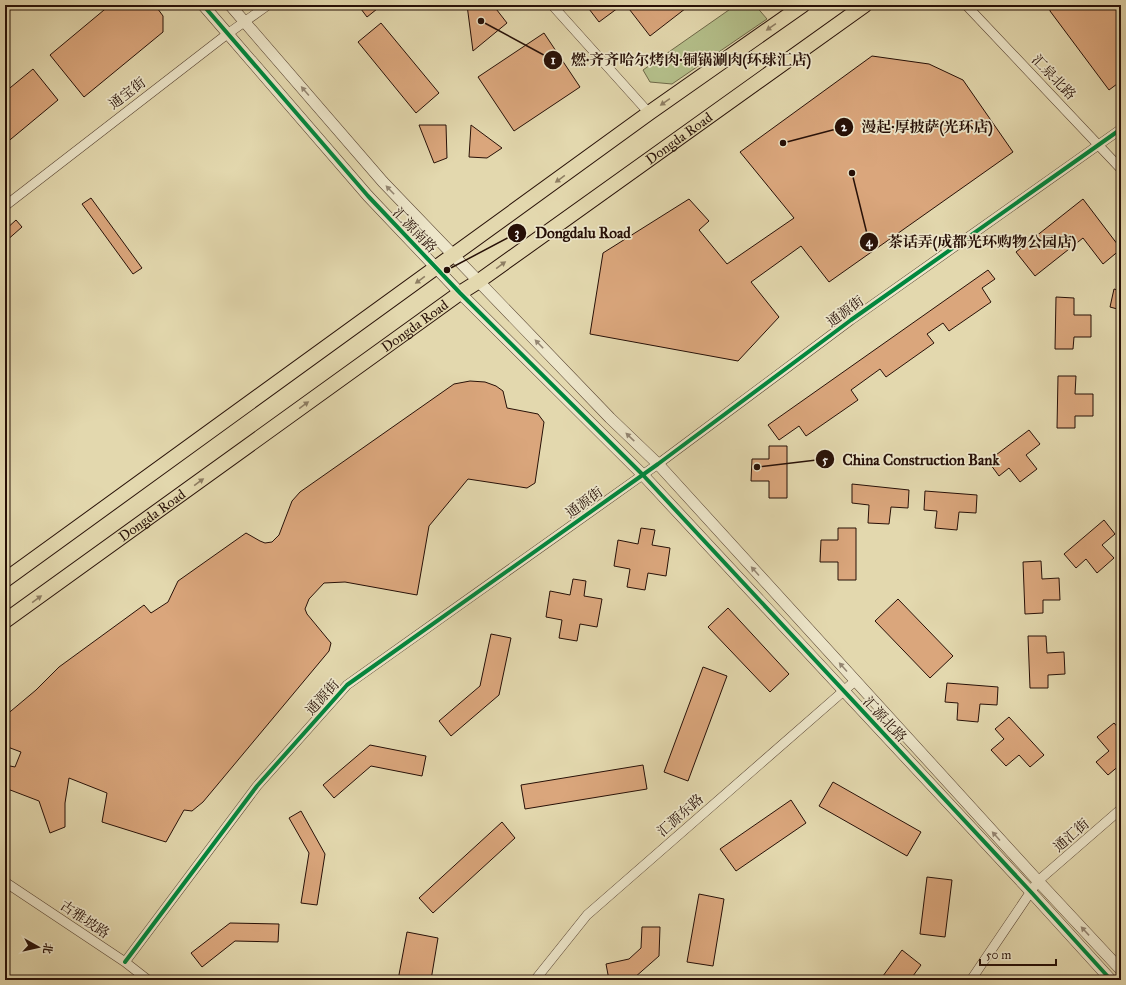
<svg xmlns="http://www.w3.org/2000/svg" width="1126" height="985" viewBox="0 0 1126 985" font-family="'IM FELL Great Primer','Noto Serif SC',serif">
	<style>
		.green { fill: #b4bf8a; stroke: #6e6848 }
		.building { fill: #daa67c; stroke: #271007 }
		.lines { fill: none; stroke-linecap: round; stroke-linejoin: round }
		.minor-casing { stroke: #564231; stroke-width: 10 }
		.tertiary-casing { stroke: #564231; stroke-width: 12 }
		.primary-casing { stroke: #271007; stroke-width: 16 }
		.minor { stroke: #ede6ca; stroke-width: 9 }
		.tertiary { stroke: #ede6ca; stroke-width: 11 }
		.primary { stroke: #e3d8ae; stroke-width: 14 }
		.cycleway-casing { stroke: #ede6ca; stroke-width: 6 }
		.cycleway { stroke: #00873e; stroke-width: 4 }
		.oneway { fill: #8e7e63 }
		.oneway2 { fill: #948672 }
		.labels { text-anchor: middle; stroke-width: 3.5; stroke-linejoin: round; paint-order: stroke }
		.street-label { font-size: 14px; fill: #271007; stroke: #ede6ca }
		.leader { fill: none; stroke: #271007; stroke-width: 1.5 }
		.callout-dot { fill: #271007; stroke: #ede6ca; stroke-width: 1.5 }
		.mark-label { font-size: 12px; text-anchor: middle; font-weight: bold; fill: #fff }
		.callout-label { font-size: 15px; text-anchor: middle; font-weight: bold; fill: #271007; stroke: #ede6ca; stroke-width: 3.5; stroke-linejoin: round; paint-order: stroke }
	</style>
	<rect width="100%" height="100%" fill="#e3d8ae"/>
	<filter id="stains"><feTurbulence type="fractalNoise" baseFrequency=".005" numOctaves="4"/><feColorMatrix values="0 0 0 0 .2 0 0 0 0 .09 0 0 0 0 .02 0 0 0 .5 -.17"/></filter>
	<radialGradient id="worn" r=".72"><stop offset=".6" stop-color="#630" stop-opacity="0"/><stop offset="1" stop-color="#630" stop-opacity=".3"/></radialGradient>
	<path class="green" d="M736,5h19l12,14 -95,65 -22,-2 -7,-12z"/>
	<path class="building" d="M110,5h45l8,11v16l-79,65 -34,-42z
		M358,5h24l-15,12z
		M467,5h26l14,18 -34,28z
		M586,5h36l-23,17z
		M626,5h64l-40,31z
		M1050,5h71v76l-12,9 -59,-79z
		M381,23l58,70 -23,20 -58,-71z
		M544,33l36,54 -66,44 -36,-54z
		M872,56l57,8 34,16 50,72 -184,130 -28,-36 -50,36 28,35 -41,44 -148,-27 13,-81 86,-54 20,22 -10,9 28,34 67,-46 -54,-66z
		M33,69l25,31 -53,44v-52z
		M419,125h27l1,33 -13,5z
		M471,125l31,23 -15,10 -18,-1z
		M91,198l51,70 -9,6 -51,-70z
		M1083,199l38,50 -18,15 -20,-26 -48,38 -19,-24z
		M16,220l6,7 -17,15v-12z
		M988,270l7,9 -13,9 9,14 -42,29 -6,-8 -16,11 7,9 -48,34 -6,-8 -29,21 7,10 -52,36 -7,-10 -20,14 -11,-15z
		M1114,289l7,2v19l-11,-3z
		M1056,297l18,1v17h17v22h-17l-1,12h-18z
		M1058,376h18l-1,18h18v22h-18v12h-18z
		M470,381l15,1 11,4 7,5 4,17 31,6 6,8 -9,61 -8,5 -59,-9 -39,47 -12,69 -72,-13 -21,1 -15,16 -4,10 2,5 24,29 -2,8 -126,151 -11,9 -8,-1 -18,32 -64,-20 5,-29 -38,-15 -4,25v24l-15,6 -11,-32 -34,-13v-23l10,2 6,-15 -16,-6v-30l31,-26 23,-23 85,-62 7,8 17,-11 10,-21 68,-48 14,8 5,2 7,-1 7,-7 13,-34 8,-9 154,-108z
		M1029,430l11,14 -14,11 11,14 -17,13 -11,-14 -10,8 -11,-15z
		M769,446h18v52h-18v-17h-18l1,-22h17z
		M852,484l57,6 -1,18 -17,-1 -2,17 -21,-1 1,-18 -17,-2z
		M925,491l52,4 -1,18 -17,-1 -2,18 -22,-2 2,-17 -13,-1z
		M1104,520l11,14 -13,11 12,13 -17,15 -11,-14 -10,9 -12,-14z
		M641,528l14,2 -3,15 18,3 -4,28 -18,-3 -3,17 -18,-3 3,-18 -16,-3 4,-26 20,4z
		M838,528h18v52h-18v-18h-18l1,-22h17z
		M1041,561l1,18 17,-1 1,22h-17v13l-18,1 -2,-52z
		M573,579l13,2 -2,15 18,3 -5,28 -17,-3 -3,17 -18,-3 3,-18 -16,-3 4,-26 20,4z
		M898,599l55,57 -23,22 -55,-57z
		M728,608l61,66 -19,18 -62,-65z
		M491,634l20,4 -12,57 -48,41 -12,-15 41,-35z
		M1028,636h18l1,17 17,-1 1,22 -17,1v13h-18z
		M703,667l24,9 -39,105 -24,-9z
		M947,683l51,4 -1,18 -17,-1 -2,18 -21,-2 1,-17 -13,-1z
		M1009,717l35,38 -14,12 -11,-12 -13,11 -15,-16 13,-11 -9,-10z
		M1114,723l7,8v33l-13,11 -12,-13 13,-11 -12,-14z
		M370,745l56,11 -4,20 -51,-10 -37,32 -11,-13z
		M643,765l4,24 -122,20 -4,-24z
		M833,782l88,50 -14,24 -88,-50z
		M791,800l15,23 -70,48 -16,-22z
		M301,811l24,43 -8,51 -16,-2 8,-50 -20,-35z
		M502,822l13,16 -82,75 -14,-15z
		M927,877l25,3 -7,57 -25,-3z
		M699,894l25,5 -11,67 -26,-4z
		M230,923l49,1 -1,18 -43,-1 -33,26 -11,-14z
		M642,927h18l-1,29 -25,22 -25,2 -3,-16 23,-5 12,-11z
		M407,932l31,6 -7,42h-33z
		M902,950l19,15 -11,15h-30z"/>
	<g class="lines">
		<g class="minor-casing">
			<path id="minor" d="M552,5l97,108
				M966,5l155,164
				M5,206l221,-171 42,-30
				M5,882l120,80 23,18
				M125,962l132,-176 90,-101 311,-221 193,-144 270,-191
				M535,980l52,-65 268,-234
				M971,980l67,-99 83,-72"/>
		</g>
		<g class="tertiary-casing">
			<path id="tertiary" d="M203,5l165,191 92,97 182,181 389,418 80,88
				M230,5l153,177 227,236 48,46 380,417 83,89"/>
		</g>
		<g class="primary-casing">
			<g id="primary">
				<path d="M5,580l644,-467 154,-108"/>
				<path id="s1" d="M5,621l455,-328 19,-12 386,-276"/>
			</g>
		</g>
		<use href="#minor" class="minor"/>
		<use href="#tertiary" class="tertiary"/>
		<use href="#primary" class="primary"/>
		<g class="cycleway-casing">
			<path id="cycleway" d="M203,5l165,191 92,97 182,181 389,418 80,88
				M125,962l132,-176 90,-101 311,-221 193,-144 270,-191"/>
		</g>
		<use href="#cycleway" class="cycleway"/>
	</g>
	<defs><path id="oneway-solid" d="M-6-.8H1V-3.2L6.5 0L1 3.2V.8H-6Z"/></defs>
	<g class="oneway">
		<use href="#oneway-solid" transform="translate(771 27) rotate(145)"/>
		<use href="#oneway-solid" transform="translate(665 102) rotate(145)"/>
		<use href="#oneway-solid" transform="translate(560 179) rotate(144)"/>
		<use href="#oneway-solid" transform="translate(501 265) rotate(-36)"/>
		<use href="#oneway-solid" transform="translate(420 280) rotate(144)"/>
		<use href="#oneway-solid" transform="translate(304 405) rotate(-36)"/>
		<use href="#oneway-solid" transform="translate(199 482) rotate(-36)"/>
		<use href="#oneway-solid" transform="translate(37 599) rotate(-36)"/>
	</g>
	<g class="oneway2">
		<use href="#oneway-solid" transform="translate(305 91) rotate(-131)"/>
		<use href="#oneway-solid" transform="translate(390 190) rotate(-134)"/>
		<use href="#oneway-solid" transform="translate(539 344) rotate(-134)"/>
		<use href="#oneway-solid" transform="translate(630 437) rotate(-136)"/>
		<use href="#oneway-solid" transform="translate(755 571) rotate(-132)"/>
		<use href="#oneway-solid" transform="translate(843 667) rotate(-132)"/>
		<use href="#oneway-solid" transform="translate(996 836) rotate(-132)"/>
		<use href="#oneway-solid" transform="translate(1085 931) rotate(-133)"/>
	</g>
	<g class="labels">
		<g class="street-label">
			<text transform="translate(1054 77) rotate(46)" y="5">汇泉北路</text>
			<text transform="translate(127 93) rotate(-37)" y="5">通宝街</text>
			<text dy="5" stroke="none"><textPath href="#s1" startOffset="829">Dongda Road</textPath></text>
			<text transform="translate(415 230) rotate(46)" y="5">汇源南路</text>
			<text transform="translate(845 311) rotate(-36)" y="5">通源街</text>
			<text dy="5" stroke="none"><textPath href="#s1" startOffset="505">Dongda Road</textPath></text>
			<text transform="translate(584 502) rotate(-36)" y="5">通源街</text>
			<text dy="5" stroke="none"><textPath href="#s1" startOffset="181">Dongda Road</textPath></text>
			<text transform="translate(322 697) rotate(-48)" y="5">通源街</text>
			<text transform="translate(885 719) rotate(47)" y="5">汇源北路</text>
			<text transform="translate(680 815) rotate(-41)" y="5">汇源东路</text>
			<text transform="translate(1071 835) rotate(-41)" y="5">通汇街</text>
			<text transform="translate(85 919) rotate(34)" y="5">古雅坡路</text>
		</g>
	</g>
	<path class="leader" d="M481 21L553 60M783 143L844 127M447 270L517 233M852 173L869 242M757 467L825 459"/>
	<g class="callout-dot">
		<circle cx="481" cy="21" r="4"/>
		<circle cx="783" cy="143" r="4"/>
		<circle cx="447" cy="270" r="4"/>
		<circle cx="852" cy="173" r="4"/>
		<circle cx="757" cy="467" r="4"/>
		<circle cx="553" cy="60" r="10"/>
		<circle cx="844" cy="127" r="10"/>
		<circle cx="517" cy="233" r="10"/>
		<circle cx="869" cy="242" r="10"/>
		<circle cx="825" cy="459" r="10"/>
	</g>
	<g class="mark-label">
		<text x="553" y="64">1</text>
		<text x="844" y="131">2</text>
		<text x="517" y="237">3</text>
		<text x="869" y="246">4</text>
		<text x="825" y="464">5</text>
	</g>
	<g class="callout-label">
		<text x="691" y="65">燃·齐齐哈尔烤肉·铜锅涮肉(环球汇店)</text>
		<text x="927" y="132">漫起·厚披萨(光环店)</text>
		<text x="583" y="238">Dongdalu Road</text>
		<text x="982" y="247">茶话弄(成都光环购物公园店)</text>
		<text x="921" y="465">China Construction Bank</text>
	</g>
	<rect width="1126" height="985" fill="none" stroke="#e3d8ae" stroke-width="20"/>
	<rect x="6" y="6" width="1114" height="973" fill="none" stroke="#271007" stroke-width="2"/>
	<rect x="10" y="10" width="1106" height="965" fill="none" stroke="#271007"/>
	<g transform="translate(38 947) rotate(98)" stroke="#ede6ca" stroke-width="3" paint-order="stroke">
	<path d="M0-3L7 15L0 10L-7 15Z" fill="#271007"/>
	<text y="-6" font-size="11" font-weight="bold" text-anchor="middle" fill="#271007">北</text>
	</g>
	<path d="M980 959v6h76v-6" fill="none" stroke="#271007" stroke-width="2"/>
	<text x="986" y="959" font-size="12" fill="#271007" stroke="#ede6ca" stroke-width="3" paint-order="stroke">50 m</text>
	<rect width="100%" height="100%" filter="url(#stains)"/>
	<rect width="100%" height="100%" fill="url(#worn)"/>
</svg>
